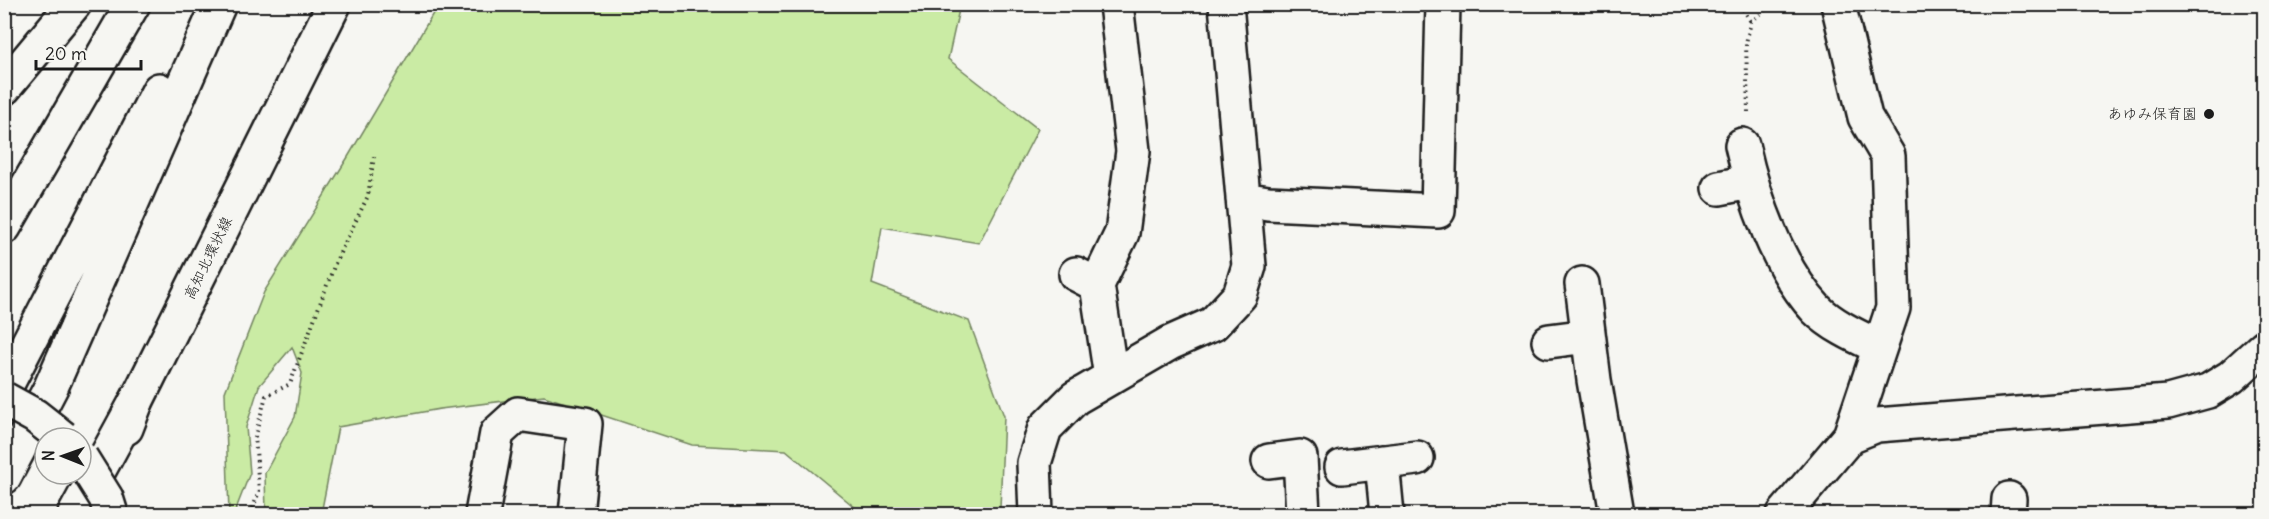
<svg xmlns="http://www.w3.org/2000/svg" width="2269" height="519" viewBox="0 0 2269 519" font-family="Delius,'Klee One',sans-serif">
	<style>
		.green { fill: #caeba4; stroke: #738460; stroke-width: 1.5 }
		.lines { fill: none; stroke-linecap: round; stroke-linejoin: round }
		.minor-casing { stroke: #1c1c1c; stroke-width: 38 }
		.major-casing { stroke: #1c1c1c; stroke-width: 38 }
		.highway-casing { stroke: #1c1c1c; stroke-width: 38 }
		.path { stroke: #1c1c1c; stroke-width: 4; stroke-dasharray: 1.5 4.5; stroke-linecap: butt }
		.minor { stroke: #f6f6f2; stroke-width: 33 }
		.major { stroke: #f6f6f2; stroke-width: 33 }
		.highway { stroke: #f6f6f2; stroke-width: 33 }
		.highway-bridge-casing { stroke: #1c1c1c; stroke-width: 38; stroke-linecap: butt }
		.highway-bridge { stroke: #f6f6f2; stroke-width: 33 }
		.poi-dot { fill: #1c1c1c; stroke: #f6f6f2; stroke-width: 2 }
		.labels { text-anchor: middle; stroke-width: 5; stroke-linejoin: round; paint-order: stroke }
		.poi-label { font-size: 15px; fill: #1c1c1c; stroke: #f6f6f2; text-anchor: end }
		.street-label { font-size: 15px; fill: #1c1c1c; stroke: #f6f6f2 }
	</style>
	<rect width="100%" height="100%" fill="#f6f6f2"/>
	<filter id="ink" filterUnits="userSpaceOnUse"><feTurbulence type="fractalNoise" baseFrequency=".0167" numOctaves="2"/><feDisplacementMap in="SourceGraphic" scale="12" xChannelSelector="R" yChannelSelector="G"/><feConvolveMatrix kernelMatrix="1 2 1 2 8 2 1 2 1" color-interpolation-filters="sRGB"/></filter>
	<g filter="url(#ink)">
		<path class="green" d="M438,5h522l-12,54 90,70 -59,114 -97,-16 -10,57 97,37 35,95 -4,92 -99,6h-38l-77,-64 -94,-5 -148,-49 -104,13 -102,18 -17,87h-55l-1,-41 30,-56 7,-44 -10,-26 -33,39 -13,41 4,46 -16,41h-5l-4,-122 39,-100 84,-135z"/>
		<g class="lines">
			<g class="minor-casing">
				<path id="minor" d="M1838,4l27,113 23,39 5,152 -43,128
					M1742,145c12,54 36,123 74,164 17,17 42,28 63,38
					M1719,188l31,-6
					M1243,199l25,4 170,8 5,-207
					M1076,274l21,11 14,92
					M1582,284l12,96 23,134
					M1097,285l25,-52 11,-82 -17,-147
					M1549,341l39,-5
					M1269,461l31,-4 3,57
					M1382,462l5,52
					M1342,467l75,-9
					M482,514l15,-81 21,-19 67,10 -9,90
					M1036,514l-2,-51 11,-35 30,-30 95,-55 43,-19 27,-29 9,-29 -23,-262
					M1784,514l66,-78 27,-11 291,-23 40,-11 23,-14 33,-30
					M2008,514l1,-15"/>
			</g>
			<g class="major-casing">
				<path id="major" d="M4,227l129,-223
					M126,428l10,-26 198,-398"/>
			</g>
			<g class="highway-casing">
				<path id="highway" d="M4,88l70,-84
					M4,390l155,-300
					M4,477l47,-90 168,-383
					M75,514l61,-112"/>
			</g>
			<path class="path" d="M1740,4l11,18
				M1748,112l-2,-69 5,-21 21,-18
				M251,514l8,-23 -4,-55 11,-40 24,-12 46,-123 32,-65 6,-40"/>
			<use href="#minor" class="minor"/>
			<use href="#major" class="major"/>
			<use href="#highway" class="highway"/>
			<g class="highway-bridge-casing">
				<path id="highway-bridge" d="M4,399l31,17 28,22
					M81,458l25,40 5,16"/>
			</g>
			<use href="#highway-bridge" class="highway-bridge"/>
		</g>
	</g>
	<circle class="poi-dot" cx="2209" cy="114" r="6"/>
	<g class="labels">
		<g class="poi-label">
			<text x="2197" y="119">あゆみ保育園</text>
		</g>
		<g class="street-label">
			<text transform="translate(208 258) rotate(-64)" y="5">高知北環状線</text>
		</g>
	</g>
	<rect width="2269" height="519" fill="none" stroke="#f6f6f2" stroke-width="24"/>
	<rect x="12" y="12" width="2245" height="495" fill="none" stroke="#1c1c1c" stroke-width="2" filter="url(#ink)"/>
	<g transform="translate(63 456) rotate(271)"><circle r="28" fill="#f6f6f2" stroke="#9f9f9c" stroke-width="1.5"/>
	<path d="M0-4.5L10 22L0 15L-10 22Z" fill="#1c1c1c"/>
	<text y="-9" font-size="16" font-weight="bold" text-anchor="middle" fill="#1c1c1c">N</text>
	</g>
	<path d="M36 60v9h105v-9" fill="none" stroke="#1c1c1c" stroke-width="3"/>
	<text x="45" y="60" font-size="18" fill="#1c1c1c" stroke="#f6f6f2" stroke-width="4.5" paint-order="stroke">20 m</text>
</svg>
